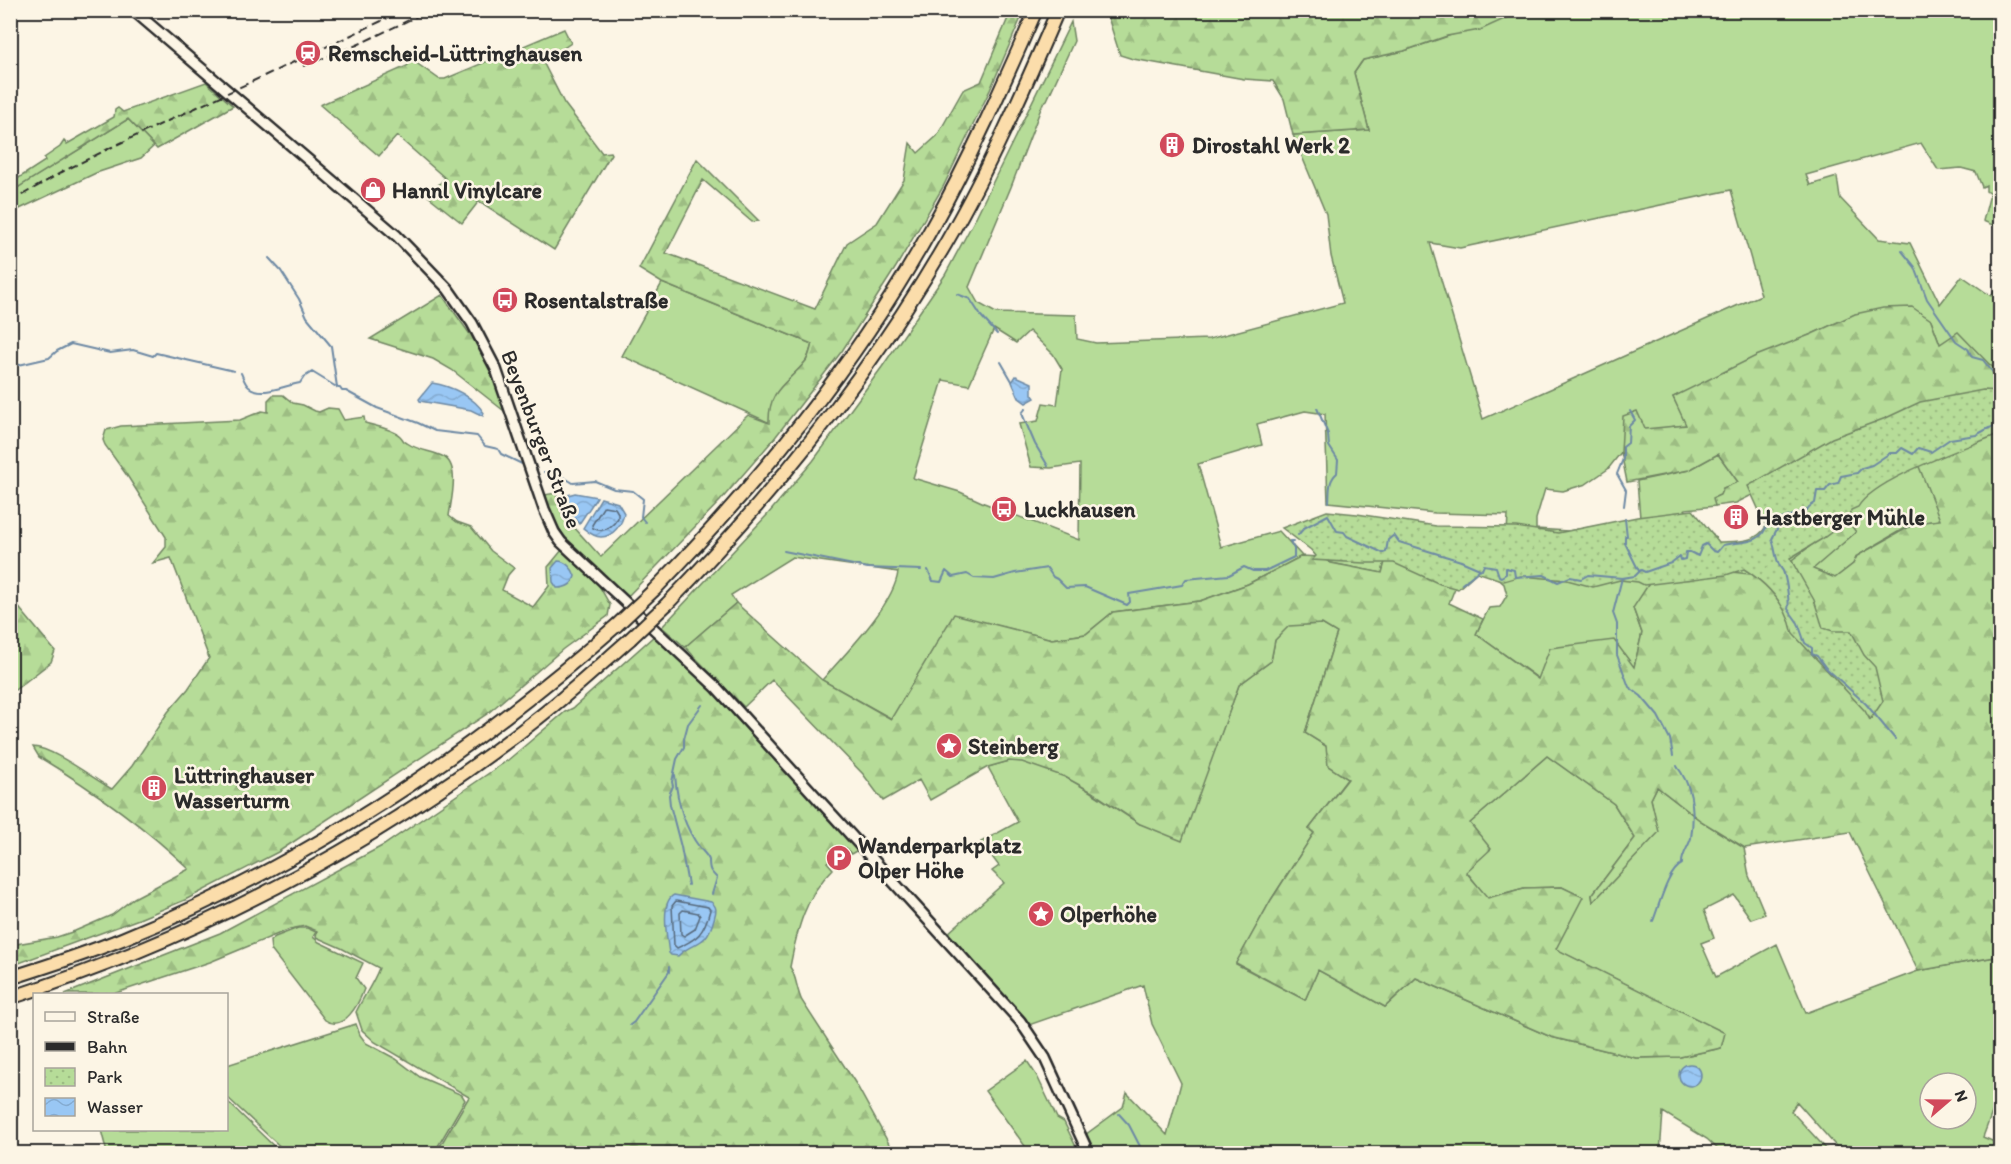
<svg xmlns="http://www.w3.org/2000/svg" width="2011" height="1164" viewBox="0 0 2011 1164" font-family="Itim,sans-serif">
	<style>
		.grass { fill: #b6dc98; stroke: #708462; stroke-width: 1.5; fill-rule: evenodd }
		.forest { fill: url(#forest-firs); stroke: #708462; stroke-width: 1.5 }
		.park { fill: url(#park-dots); stroke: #708462; stroke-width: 1.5 }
		.water { fill: url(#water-waves); stroke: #6d89a4; stroke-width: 1.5 }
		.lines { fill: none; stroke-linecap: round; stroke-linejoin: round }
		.shore { stroke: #57697b; stroke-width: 1.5 }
		.stream { stroke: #6d89a4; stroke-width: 2 }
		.secondary-casing { stroke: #2b2b2b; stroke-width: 14 }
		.highway-casing { stroke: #2b2b2b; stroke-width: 16 }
		.secondary { stroke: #fcf5e5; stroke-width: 9 }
		.highway { stroke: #fbddab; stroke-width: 12 }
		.rail { stroke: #2b2b2b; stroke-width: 2; stroke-dasharray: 9 4.5; stroke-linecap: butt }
		.highway-bridge-casing { stroke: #2b2b2b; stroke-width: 16; stroke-linecap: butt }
		.highway-bridge { stroke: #fbddab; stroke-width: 12 }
		.labels { text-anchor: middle; stroke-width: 5; stroke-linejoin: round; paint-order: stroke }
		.poi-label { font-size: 22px; font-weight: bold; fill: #2b2b2b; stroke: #fcf5e5; text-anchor: start }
		.street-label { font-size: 22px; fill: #2b2b2b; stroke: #fcf5e5 }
	</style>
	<defs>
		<pattern id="forest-firs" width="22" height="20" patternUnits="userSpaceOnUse" patternTransform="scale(1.5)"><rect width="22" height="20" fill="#b6dc98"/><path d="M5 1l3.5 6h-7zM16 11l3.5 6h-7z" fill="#9dbd83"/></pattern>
		<pattern id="park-dots" width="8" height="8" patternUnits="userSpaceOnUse" patternTransform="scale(1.5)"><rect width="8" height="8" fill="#b6dc98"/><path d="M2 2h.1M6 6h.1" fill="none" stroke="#9dbd83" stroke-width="1.8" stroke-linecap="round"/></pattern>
		<pattern id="water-waves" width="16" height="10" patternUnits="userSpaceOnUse" patternTransform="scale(1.5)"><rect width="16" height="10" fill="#99c7f4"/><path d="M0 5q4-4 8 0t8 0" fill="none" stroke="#84abd1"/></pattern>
	</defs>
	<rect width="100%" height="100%" fill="#fcf5e5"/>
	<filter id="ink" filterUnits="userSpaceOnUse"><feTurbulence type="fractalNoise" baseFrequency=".0167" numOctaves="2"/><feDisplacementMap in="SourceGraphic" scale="12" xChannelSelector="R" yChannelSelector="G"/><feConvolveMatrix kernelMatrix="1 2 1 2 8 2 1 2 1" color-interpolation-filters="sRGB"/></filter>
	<g filter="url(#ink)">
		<path class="grass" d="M1506,11h494v217l-17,-7 7,-27 -4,-3v-6l-4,2 -6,-15 -15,-4 -23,2 -17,-27 -115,32 4,10 27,-8 3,21 39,41 31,4 30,61 22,-28 29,20 9,-13v89l-10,-7 -50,-21 -9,-24 -75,-6 -183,83 14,28 -42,5 -23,21 -14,18 -22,15 -23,7 -18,-2 -9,30v10l32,2 72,-13 -3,-37 52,-11 29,-16 20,28 -15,6 -3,7 -6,3 1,8 -30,3 9,14 19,11 7,14 45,-12 159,-125 17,109 -25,3 -13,6 -46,27 -4,8 -18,14 -23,-9 44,-37 -64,28 12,36 -171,12 9,25 -8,35 -95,11 -63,-45 13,-26 11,-1 7,-12 -3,-11 -8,-7 -1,-9 -108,-13 -5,18 -51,-10 -11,-6 187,-24 1,-18 -73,-2 -107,-11 -3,-88 -20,-3 -48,13 5,21 -64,19 23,83 58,-16 23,25 -54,28 -48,17 -87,11 -27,22 -34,5 -98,-24 -62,104 -70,-39c23,-26 72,-75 76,-108l-106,-15 -61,38 5,8 -51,44 -23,-20 106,-113 45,-53 69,-94 63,-92 29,-54 97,-199 3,19 -27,59 -4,3 -32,84 -42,100 9,16 18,10 80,2 1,24 19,4 113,-4 134,-36 -12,-47 -5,-42 -33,-79 76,-5 -15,-57 9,-13 41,-9 107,-36zM1731,190l30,105 -278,124 -53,-176 30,5zM994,329l22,14 13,-12 24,23 9,15 -5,36 -14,-2 -5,18 -19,3 12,43 20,1 29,-4 -1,76 -95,-37 -24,-11 -47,-14 30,-98 26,5z
			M128,119l26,27 -13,12 -45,15 -85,40 -1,-21z
			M662,283l150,61c-2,6 -3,13 -7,18 -18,23 -37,27 -35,61l-148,-67z
			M1322,624l15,9 -32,100 21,13 22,32 -39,51 5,4 -43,67 -35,64 69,36 13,-30 67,37 31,-29 135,59 85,21 44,-1 41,-9 3,-15 -169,-84 27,-52 -20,-10 -38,1 -37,10 -21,-27 4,-48 77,-67 67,48 21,34 -43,57 1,7 65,-70 -7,-33 6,-12 44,34 43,27 5,28 16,38 -14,5 -17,-24 -30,15 10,28 -13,5 15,34 61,-33 29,69 112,-42 82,-15v135l-17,46 9,4 8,-3v15h-158l-45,-51 -6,9 39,42h-108l-15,-14 -44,-27 -3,41h-567l-8,-18 38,-28 4,-14 40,42 14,-52 -29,-59 -9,-39 -114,40 -82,-91 57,-51 -12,-12 7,-5 -18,-24 37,-20 -30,-55c7,-2 15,-5 23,-6 41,-2 95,43 129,63l77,-80 22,-59 32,-24 4,-21 14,-15zM1930,1083h36v36h-36z
			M298,928h9l9,4 -3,5 6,5 44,21 -7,15 8,11c-5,14 -20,44 -39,31l-54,-70 -1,-9 5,-4z
			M356,1024l4,11 6,8 30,16 24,18 42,18 3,5 -31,53h-147l-60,-56v-32z
			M1027,1061l10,15 20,42 7,4 15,31h-49l-45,-62z
			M227,1101l54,52h-174l-6,-23h125z"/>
		<path class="forest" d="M1506,10l5,6 -31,14 -33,6 -43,15 -41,9 -9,13 15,57 -76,5 -9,-36 -11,-18 -29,-2 -111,-20 -13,-4 -14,-44z
			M1011,11h13l-34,79 -47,97 -47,80 -54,84 -69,89 -53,61 -92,95 -64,-60 -12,-19 -8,-22 12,-2 7,22 38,42 147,-142 21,8c-1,-34 18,-39 36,-61 4,-4 5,-12 7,-18l-150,-61 -23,-14 58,-110 62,62 -7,1 -49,-42 -37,73 149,56 32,-66 30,-20 27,-43 6,-37 8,10 19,-17 26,-46 18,-8z
			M564,29l7,14 -28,19 21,41 38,50 8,-1 1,2 -57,96 -75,-49 -17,22 -34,-27 17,-18 -48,-42 -18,20 -59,-51 87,-39 5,-6 27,19h6z
			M206,82l27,24 -76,43 -29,-30 -117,73v-9l34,-22 -1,-3 16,-11 4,-6 3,3 47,-27 1,-7 3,-2 5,4z
			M442,295l27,38h3c16,26 27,52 36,81l-56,-44 -19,-11 -63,-20z
			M1912,307l19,13 9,24 18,-12 32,33 10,7v29l-238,89 -26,13 -21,3 -2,-8 7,-3 3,-7 15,-6 -20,-28 -29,16 -62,12 -6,-30 2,-36 14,-5 8,18 41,-4 -13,-28 83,-41 56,-22 43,-20 28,-6z
			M273,395h10l10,8 10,2 12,6 4,1 9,-4 10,1 6,11 20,-3 1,6c11,3 28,6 35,13 5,5 1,4 7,7 10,7 24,8 35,13 19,8 9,44 7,60l8,6 14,5 20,24 23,17 -6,7 -6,15 31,17 16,-21 -1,-19 14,-17 36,34 12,21 -2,11 -45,33 -76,65 -209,138 -93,48 -46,19 -128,47v-21l46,-8 18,-6 37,-16 22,-17 55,-29c-45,-43 -97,-80 -150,-112l-6,-10c19,0 61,32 79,42l20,-23 36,-54 20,-23 21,-31 -38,-100 -18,5 13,-16v-10l-38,-60 -23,-32 -2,-5 3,-10 15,-4 119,-6 22,-9 6,1v-12z
			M2000,420v536l-82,15 -68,-139 -105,16 -44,-27 -44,-34 -6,12 8,33 -66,70 -1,-7 43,-57 -21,-34 -67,-48 -77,67 21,26 -25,23 22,26 36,-10 38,-1 21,10 -27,52 169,84 -4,15 -41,9 -44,1 -85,-21 -135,-59 -31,29 -67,-37 -13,30 -69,-37 35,-63 43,-67 -5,-4 39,-50 -20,-13 -2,-20 -21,-13 32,-100 -15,-9 -33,2 -14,14 -4,21 -32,24 -57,156 -42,-17 -48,-32 -27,-15 -43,-15 -13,-1 -21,6 -58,33 -11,-20 -36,21 -20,-27 -91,-94 -28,27 -59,-60 51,-44 86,77 69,39 63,-105 98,25 34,-5 27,-22 87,-11 48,-17 54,-28 18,1 11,6 51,10 5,-18 66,24 2,9 -6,15 34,16 -7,15 62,45 12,-31 64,-8 20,27 8,-34 -9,-25 19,-29 79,-7 38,4 35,19 -12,-35 54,-41 10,13 -43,37 22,9 18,-14 4,-8 59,-33 24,-3 -22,-56z
			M11,598l44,53 -4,11 -40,31z
			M654,636c72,63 136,137 201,208l1,7 -5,3 -5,-6 -19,14 6,7c-28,27 -36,61 -43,98 7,10 6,22 12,34l54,83 38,69h-458l33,-56 -94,-55 -13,-12 -6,-18c7,-15 17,-28 23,-44l-38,-20 -25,-11 1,-6 -12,-5 -15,3 -80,33 -97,32h-48l155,-61 164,-88 124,-85 57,-48 8,-4z"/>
		<path class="park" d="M1983,390l17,1v41l-4,3c-33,14 -122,44 -138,72l-7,3 -3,10 -26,19 -32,19 24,42 9,28 10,3h18l13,24 11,12 8,34 -13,19 -5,-9 -72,-77c-6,-29 -24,-49 -49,-65l-18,6 -82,10 -6,-3 -18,-2 -27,7 -26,-7 -46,-4 -17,5 -27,-9 -19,17 -18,-5 -46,-21h-30l-52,-3 4,-4 -5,-6 -29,-22 45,-17 30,3 79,12 80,1 42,6 79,-16 56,-7 26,32c18,-1 38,1 47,-16l-18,-40 84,-48 54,-20 34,-16z"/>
		<path class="water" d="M1016,376l16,7v11l3,4 -9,5 -7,-5 -7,-16z
			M432,383c20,3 42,14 52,30l-1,3 -12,-6 -51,-9 -1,-2z
			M575,493l22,4 -18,27 -12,-14 -4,-10 5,-5z
			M601,498l17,5 6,10c-1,10 -11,24 -23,24 -7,0 -13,-5 -18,-9z
			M558,561c8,0 15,8 17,15 -2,9 -10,12 -18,12l-4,-6 -1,-14z
			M674,895l37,7c7,5 5,10 3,17 -8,30 -21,21 -36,37l-7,-1 -2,-2c-2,-14 -9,-52 5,-58z
			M1679 1075a11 11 0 1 1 22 0a11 11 0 1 1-22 0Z"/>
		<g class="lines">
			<path class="shore" d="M604,506l11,2 3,5v5c-6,9 -14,16 -25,10l-1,-3z
				M676,901l32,6 2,3c-6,23 -12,29 -33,38l-3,-3 -2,-39z
				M683,910l15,3 2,3 -5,13 -11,7 -3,-2 -1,-21z"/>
			<path class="stream" d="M1902,251l13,16 12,32 29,42 12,8 4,8 11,3 11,14 6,4
				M269,258l12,13 18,28 8,18 24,29 6,41
				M957,294l13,5 11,17 16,18
				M1001,362l11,19
				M10,367l39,-9 8,-7 14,-7 39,9 23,-3 20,6 3,-3 78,18
				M241,373c2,4 4,11 8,14 13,10 34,-1 51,-4l4,-6 8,-5 26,16h2l2,3h4l31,17 41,15 17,8 42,5 8,10 13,3 3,5 21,10
				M1026,408l-4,5 1,3 12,28 13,22
				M1317,408l11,26 1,12 9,14 -1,13c-9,8 -7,17 -8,29
				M544,472l21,6 8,5 22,-2 19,8 19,2 10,8 -2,18 4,5
				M1624,506l2,-16 -9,-16 6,-15v-12l5,-4 1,-17 6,-6 -5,-9
				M1625,519l2,17h-2v7l14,28
				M1782,519l-10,20c3,8 3,16 6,23 1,4 3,6 5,9 3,7 7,32 5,38l10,14 7,20 7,5v6l5,2 9,12 40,36 29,35
				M1298,535l6,-7 24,-13 9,16 7,1 3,4 36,17 3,-1 2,-12 6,-5 5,7 62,19 21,9 2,-5 12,2 3,9 2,1 5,-3v-6l8,2 1,7 29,-2 14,7 12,-5 11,2 7,-4 34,3 13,-2 6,-6 4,2 26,-9 9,-7 1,4 4,-1 1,-7h4l8,4 4,-10 4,-2 7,7 4,1 6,-7c19,-4 40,0 44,-22l5,-4h10l25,-9 2,-3 6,-4 2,-12h8l5,-6 8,-2 3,-7 16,-3 5,-5 10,-3 18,-12h7l5,-5 11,6 5,-6 13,4 19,-13 26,-4 13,-7 11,-3
				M784,551l84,17 53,2
				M928,570l5,11 8,1 5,-11 7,6 14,-3 7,4 20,1 21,-6 32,-5 6,9 4,2 9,9 19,-1 42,18 3,-3 -1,-8 53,-9 4,-6 43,-4 15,-8 9,4h12l29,-14v-8l-4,-8h3
				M1622,578l-9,35 4,11v31l12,32 12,9 17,20 12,23 3,17
				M1462,584l17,-14
				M675,775c2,26 9,52 25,73 3,4 7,7 9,12 0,10 1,11 8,18l-5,16
				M688,885l-7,-38 -11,-42 -1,-10 4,-9 -1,-4 5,-23 7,-12v-8l4,-15 14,-19
				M1653,921c6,-15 15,-51 29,-57 -1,-8 7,-18 9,-26 3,-19 3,-46 -9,-64 -1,-3 -4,-5 -5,-8
				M630,1025l4,-3 35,-50v-5
				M1119,1114l10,11 15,29"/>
			<g class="secondary-casing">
				<path id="secondary" d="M133,10l264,226 51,53 24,34 24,46 48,140 10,23 7,10 156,146 303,333 25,37 44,96"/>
			</g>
			<g class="highway-casing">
				<path id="highway" d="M654,590c106,-109 202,-226 276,-359 40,-71 73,-146 106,-221
					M667,604c107,-110 201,-227 279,-361 43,-74 78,-154 112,-233
					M10,978c38,-12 76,-24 112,-39 183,-74 347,-184 495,-314
					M10,998c190,-61 366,-154 523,-276 34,-26 65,-55 97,-83"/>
			</g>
			<use href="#secondary" class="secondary"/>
			<use href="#highway" class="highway"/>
			<path class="rail" d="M303,66l54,-21 73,-35
				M10,202l52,-30 50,-25 293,-137"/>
			<g class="highway-bridge-casing">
				<path id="highway-bridge" d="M617,625l37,-35
					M630,639l37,-35"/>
			</g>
			<use href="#highway-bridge" class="highway-bridge"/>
		</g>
	</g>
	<defs>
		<g id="station-disc" transform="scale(1.35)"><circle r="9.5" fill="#d1495b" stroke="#fcf5e5"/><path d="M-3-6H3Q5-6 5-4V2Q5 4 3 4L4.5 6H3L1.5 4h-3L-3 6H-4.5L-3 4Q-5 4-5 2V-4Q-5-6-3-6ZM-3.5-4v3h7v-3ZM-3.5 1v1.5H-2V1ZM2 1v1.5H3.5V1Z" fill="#fff"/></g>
		<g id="building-disc" transform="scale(1.35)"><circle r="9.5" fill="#d1495b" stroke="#fcf5e5"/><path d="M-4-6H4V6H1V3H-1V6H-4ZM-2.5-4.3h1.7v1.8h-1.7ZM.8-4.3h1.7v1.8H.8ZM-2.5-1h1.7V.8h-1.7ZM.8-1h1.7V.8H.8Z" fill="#fff"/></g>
		<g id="shop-disc" transform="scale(1.35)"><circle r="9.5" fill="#d1495b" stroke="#fcf5e5"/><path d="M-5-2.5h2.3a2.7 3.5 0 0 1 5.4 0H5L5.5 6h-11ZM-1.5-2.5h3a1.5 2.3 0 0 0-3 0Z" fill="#fff"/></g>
		<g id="bus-disc" transform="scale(1.35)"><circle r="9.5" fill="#d1495b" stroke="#fcf5e5"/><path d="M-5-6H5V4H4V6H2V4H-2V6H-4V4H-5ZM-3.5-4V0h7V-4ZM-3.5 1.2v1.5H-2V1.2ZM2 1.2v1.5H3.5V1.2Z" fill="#fff"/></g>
		<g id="sight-disc" transform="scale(1.35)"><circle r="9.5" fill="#d1495b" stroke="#fcf5e5"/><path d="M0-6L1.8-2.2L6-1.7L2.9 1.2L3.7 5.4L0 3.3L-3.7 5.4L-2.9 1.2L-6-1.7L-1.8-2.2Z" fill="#fff"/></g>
		<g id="parking-disc" transform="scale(1.35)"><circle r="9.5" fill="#d1495b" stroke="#fcf5e5"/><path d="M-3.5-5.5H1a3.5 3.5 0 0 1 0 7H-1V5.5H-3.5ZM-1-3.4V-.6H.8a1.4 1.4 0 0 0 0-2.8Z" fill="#fff"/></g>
	</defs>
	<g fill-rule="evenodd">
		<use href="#station-disc" x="308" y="53"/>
		<use href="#building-disc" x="1172" y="145"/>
		<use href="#shop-disc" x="373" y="190"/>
		<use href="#bus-disc" x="505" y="300"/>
		<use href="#bus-disc" x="1004" y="509"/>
		<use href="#building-disc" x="1736" y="517"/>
		<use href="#sight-disc" x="949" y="746"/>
		<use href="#building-disc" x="154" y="788"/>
		<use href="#parking-disc" x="839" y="858"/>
		<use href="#sight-disc" x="1041" y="914"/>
	</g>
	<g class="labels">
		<g class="poi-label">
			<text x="328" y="61">Remscheid-Lüttringhausen</text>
			<text x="1192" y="153">Dirostahl Werk 2</text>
			<text x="392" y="198">Hannl Vinylcare</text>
			<text x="524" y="308">Rosentalstraße</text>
			<text x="1024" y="517">Luckhausen</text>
			<text x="1756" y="525">Hastberger Mühle</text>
			<text x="968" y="754">Steinberg</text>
			<text x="174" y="783">Lüttringhauser<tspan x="174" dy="25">Wasserturm</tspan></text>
			<text x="858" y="853">Wanderparkplatz<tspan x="858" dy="25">Olper Höhe</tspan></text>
			<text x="1060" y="922">Olperhöhe</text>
		</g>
		<g class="street-label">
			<text transform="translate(542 439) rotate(69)" y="8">Beyenburger Straße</text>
		</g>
	</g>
	<rect width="2011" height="1164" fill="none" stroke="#fcf5e5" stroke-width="36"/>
	<rect x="18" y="18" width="1975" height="1128" fill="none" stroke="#2b2b2b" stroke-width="2" filter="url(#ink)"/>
	<rect x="33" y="993" width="195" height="138" fill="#fcf5e5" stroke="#a8a49b" stroke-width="1.5"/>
	<rect x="45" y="1012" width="30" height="9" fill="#fcf5e5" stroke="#a8a49b" stroke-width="1.5"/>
	<text x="87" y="1023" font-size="18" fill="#2b2b2b">Straße</text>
	<rect x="45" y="1042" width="30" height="9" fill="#2b2b2b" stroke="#a8a49b" stroke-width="1.5"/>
	<text x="87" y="1053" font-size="18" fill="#2b2b2b">Bahn</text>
	<rect x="45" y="1068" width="30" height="18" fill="url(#park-dots)" stroke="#a8a49b" stroke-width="1.5"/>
	<text x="87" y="1083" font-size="18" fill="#2b2b2b">Park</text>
	<rect x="45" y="1098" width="30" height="18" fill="url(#water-waves)" stroke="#a8a49b" stroke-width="1.5"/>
	<text x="87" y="1113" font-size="18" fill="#2b2b2b">Wasser</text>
	<g transform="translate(1948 1101) rotate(70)"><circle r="28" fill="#fcf5e5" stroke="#a8a49b" stroke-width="1.5"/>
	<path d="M0-4.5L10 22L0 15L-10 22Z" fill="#d1495b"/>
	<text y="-9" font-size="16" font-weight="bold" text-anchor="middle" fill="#2b2b2b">N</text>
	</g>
</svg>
